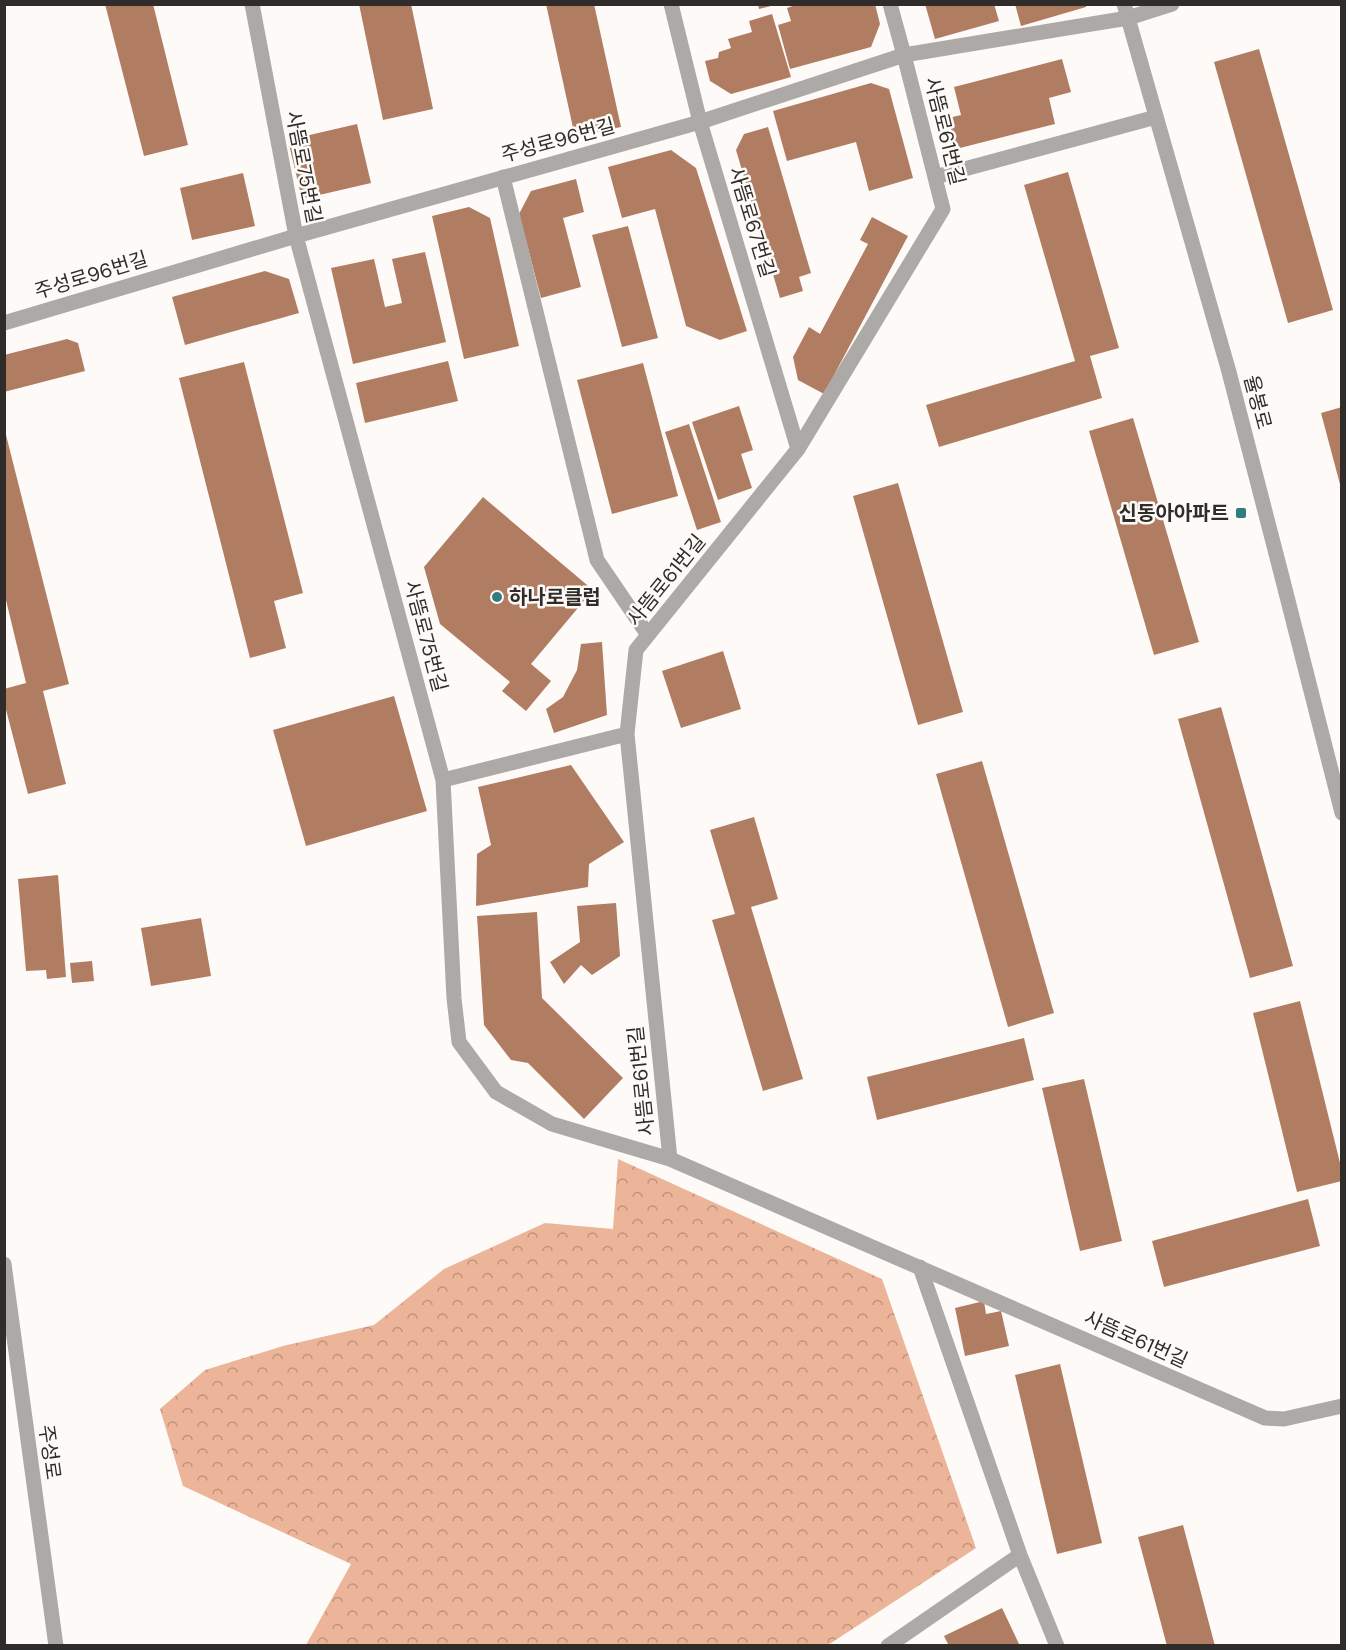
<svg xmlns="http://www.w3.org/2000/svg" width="1346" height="1650" viewBox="0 0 1346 1650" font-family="'DM Sans','Noto Sans KR',sans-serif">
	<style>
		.forest { fill: url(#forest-crowns) }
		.building { fill: #b17d62 }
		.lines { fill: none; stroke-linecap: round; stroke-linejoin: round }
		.minor { stroke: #ada9a7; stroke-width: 15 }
		.poi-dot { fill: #337c7e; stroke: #fefaf8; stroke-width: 2 }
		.labels { text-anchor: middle; stroke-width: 5; stroke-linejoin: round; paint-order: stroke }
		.street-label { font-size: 20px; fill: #302c2a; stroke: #fefaf8 }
		.poi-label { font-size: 20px; font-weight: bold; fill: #302c2a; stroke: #fefaf8; text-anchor: end }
	</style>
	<defs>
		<pattern id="forest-crowns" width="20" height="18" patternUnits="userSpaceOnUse" patternTransform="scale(1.5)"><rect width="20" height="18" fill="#ecb498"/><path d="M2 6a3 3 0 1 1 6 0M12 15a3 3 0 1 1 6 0" fill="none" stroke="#c0937c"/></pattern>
	</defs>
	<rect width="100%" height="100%" fill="#fefaf8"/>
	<path class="forest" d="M618,1159l264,120 94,269 -148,97h-522l45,-81 -168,-78 -23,-77 45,-39 78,-24 91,-21 70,-56 101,-46 68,6z"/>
	<path class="building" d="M105,4h48l35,141 -44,11z
		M359,4h52l22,105 -50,11z
		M546,4h48l27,123 -46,10z
		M758,4h17v1l-16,4z
		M798,4h77l5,20 -9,23 -81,22 -12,-44 13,-4 -4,-13z
		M925,4h69l5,17 -64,18z
		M1015,4h71v3l-65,19z
		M772,14l19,63 -60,17 -21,-13 -5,-20 13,-3 1,-6 12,-4 -3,-9 24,-7 -3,-11z
		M1259,49l74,261 -45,13 -74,-261z
		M1062,59l9,33 -22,6 6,26 -99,25 -8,-31 13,-3 -7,-28z
		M871,83l18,6 24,89 -44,13 -13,-49 -69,19 -14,-50z
		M357,124l14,59 -69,16 -14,-59z
		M768,127l43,146 -12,4 4,14 -23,7 -44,-148 8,-16z
		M671,150l25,18 51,163 -27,9 -34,-14 -31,-117 -33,9 -14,-51z
		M1068,172l51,176 -29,8 12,42 -163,49 -13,-42 149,-44 -51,-176z
		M243,173l12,53 -63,14 -12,-52z
		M576,179l8,33 -21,6 18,69 -40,11 -22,-84 12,-23z
		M469,207l21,11 29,128 -55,13 -32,-143z
		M872,217l36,19 -84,158 -26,-14 -5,-23 16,-30 11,7 48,-90 -8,-4z
		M628,226l30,112 -36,9 -30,-112z
		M425,252l21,90 -93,22 -22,-96 43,-9 11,48 17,-4 -10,-44z
		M265,271l24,8 10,34 -114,32 -13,-48z
		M67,339l11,4 7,28 -81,21v-37z
		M448,361l10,40 -93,22 -9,-40z
		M244,362l59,231 -29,8 12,47 -36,10 -71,-280z
		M643,363l35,133 -66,18 -35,-134z
		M739,406l14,44 -12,4 11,34 -34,12 -26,-78z
		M1342,407v81h-1l-20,-75z
		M1133,418l66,224 -45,13 -65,-224z
		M689,424l32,98 -24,8 -32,-98z
		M5,431l64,253 -26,7 23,93 -38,10 -24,-92v-13l22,-6 -21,-87z
		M898,483l65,229 -45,13 -65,-229z
		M483,497l110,93 -62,74 20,17 -25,30 -24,-20 8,-9 -70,-58 -16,-57z
		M602,642l5,73 -53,18 -8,-24 17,-12 14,-27 4,-26z
		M723,651l18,58 -60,19 -19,-57z
		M394,696l33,115 -121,35 -33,-116z
		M1221,707l72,259 -43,12 -72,-259z
		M982,761l72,252 -46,14 -72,-253z
		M571,765l53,77 -35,22 -1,23 -112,19 1,-52 14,-9 -13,-58z
		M754,817l24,82 -27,8 52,172 -40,12 -51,-171 23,-6 -25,-84z
		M58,875l8,102 -19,2 -1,-9 -20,1 -8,-92z
		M616,903l4,53 -28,19 -11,-10 -17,19 -14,-22 30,-20 -3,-36z
		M537,912l5,86 81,80 -39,41 -56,-56 -17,-3 -27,-35 -7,-109z
		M201,918l10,58 -60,10 -10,-58z
		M92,961l2,20 -22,2 -2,-20z
		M1300,1001l42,170v10l-45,11 -44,-179z
		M1024,1038l10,42 -157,40 -10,-43z
		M1084,1079l38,162 -42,10 -38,-163z
		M1308,1199l12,47 -156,41 -12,-46z
		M984,1301l2,13 15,-3 8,35 -44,10 -10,-48z
		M1060,1364l42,179 -45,11 -42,-179z
		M1183,1525l32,121h-48l-29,-109z
		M1002,1608l18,38h-71l-5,-10z"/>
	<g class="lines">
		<path class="minor" d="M252,4l44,232 147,544 11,218 5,44 37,50 56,32 118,35 595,259 19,1 58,-13
			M671,4l29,118 98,327
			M1124,4l105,368 53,205 60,236
			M503,177l94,383 51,75
			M935,177l221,-60
			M4,323l292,-87 404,-114 204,-67 224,-37 44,-14
			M443,780l184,-46
			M670,1159l-43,-425 9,-84 162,-201 145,-240 -39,-154 -14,-51
			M4,1264l52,382
			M920,1267l100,288 37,91
			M888,1646l132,-91"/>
	</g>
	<g class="poi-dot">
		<rect x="1235" y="507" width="12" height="12" rx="3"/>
		<circle cx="497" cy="597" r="6"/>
	</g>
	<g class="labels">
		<g class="street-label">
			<text transform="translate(945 131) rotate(76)" y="7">사뜸로61번길</text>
			<text transform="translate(558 140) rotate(-15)" y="7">주성로96번길</text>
			<text transform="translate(304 167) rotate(79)" y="7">사뜸로75번길</text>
			<text transform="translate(752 222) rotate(73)" y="7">사뜸로67번길</text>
			<text transform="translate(91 275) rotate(-17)" y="7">주성로96번길</text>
			<text transform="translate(1258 402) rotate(75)" y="7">율봉로</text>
			<text transform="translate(666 580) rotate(-51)" y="7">사뜸로61번길</text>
			<text transform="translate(426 636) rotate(75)" y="7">사뜸로75번길</text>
			<text transform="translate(641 1081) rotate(-96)" y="7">사뜸로61번길</text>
			<text transform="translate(1136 1339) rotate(24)" y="7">사뜸로61번길</text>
			<text transform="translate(50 1452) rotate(82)" y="7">주성로</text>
		</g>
		<g class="poi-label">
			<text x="1229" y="520">신동아아파트</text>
			<text x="509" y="604" text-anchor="start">하나로클럽</text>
		</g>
	</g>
	<rect width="1346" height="1650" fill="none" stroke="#302c2a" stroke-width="12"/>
</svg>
